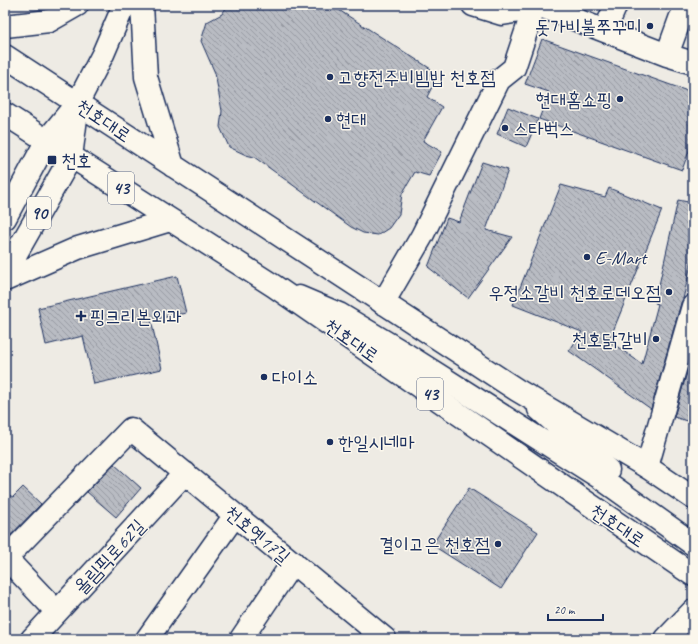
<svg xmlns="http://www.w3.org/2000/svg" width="698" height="644" viewBox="0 0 698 644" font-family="Caveat,'Poor Story',sans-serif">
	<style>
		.building { fill: url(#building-back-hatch); stroke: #1b2f5e }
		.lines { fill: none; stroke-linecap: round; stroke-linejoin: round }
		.minor-casing { stroke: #1b2f5e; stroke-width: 25 }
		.major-casing { stroke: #1b2f5e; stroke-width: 25 }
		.minor { stroke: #fbf7ec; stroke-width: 22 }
		.major { stroke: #fbf7ec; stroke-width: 22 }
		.poi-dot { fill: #1b2f5e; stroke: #fbf7ec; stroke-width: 1.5 }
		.labels { text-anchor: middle; stroke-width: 3; stroke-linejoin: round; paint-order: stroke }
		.shield { fill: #fbf7ec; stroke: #5e6b89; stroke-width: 1 }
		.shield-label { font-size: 18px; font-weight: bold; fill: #1b2f5e }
		.poi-label { font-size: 19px; fill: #1b2f5e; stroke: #fbf7ec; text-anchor: start }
		.street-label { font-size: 19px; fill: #1b2f5e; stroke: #fbf7ec }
	</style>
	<defs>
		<pattern id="building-back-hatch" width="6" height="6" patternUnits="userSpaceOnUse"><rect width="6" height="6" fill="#b9bcc3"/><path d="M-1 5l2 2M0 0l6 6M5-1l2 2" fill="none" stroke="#9699a2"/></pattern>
	</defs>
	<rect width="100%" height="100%" fill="#eeebe4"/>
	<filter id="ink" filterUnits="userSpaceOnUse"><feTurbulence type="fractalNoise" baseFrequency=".025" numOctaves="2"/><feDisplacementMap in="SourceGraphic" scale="8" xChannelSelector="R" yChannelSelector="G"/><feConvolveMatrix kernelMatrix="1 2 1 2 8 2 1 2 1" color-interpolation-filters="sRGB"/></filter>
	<g filter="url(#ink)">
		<path class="building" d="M228,5h103l100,64 -2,5 8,3 -10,20 15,10 -19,34 19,11 -13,24 -14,-4 -13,22 -3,20 -10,14 -11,7 -15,-2 -12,-6 -97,-70 -8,-2 -17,-8 -9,-20 2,-16 -7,-38 -14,-32 6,-19 15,-8z
			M542,39l151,54v47l-11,30 -143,-51 10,-27 -24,-8z
			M508,107l30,12 -12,28 -29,-13z
			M482,162l26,8 -22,60 26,7 -44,61 -40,-31 19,-49 12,4z
			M561,185l44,12 4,-9 53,22 -53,131 33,23 16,-60 -3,-1 23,-103 15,3v53l-10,43 -2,4 -30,106 -82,-58 13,-19 -69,-27z
			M177,276l9,37 -35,7 11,49 -68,15 -11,-48 -37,9 -8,-37z
			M693,352v71l-19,-6z
			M114,464l27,24 -25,29 -29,-25z
			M23,487l18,17 -36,37v-48l8,4z
			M469,488l69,44 -37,57 -69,-44z"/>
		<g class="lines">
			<g class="minor-casing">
				<path id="minor" d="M473,5l29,9 41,-7 124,48 26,8
					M605,30l11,-25
					M667,55l13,-36 8,-14
					M299,297l40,17 68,41 195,124 91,65
					M383,303l39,-67 77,-156 15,-12 20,-60
					M539,409l69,61
					M647,467l46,-161
					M5,557l52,55
					M5,559l126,-130 254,210
					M32,639l153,-166
					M147,639l88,-124
					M241,639l52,-77
					M666,639l27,-28"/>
			</g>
			<g class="major-casing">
				<path id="major" d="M142,5l4,72 27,89
					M5,26l44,-5 28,-16
					M5,56l512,334 130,77 46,31
					M5,114l269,172 312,216 107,73
					M5,218l42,-78 31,-38 25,-48 21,-49
					M5,273l66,-116 7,-55
					M5,280l73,-32 92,-28"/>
			</g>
			<use href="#minor" class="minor"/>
			<use href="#major" class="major"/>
		</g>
	</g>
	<g class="poi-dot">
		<circle cx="650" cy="26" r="4"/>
		<circle cx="330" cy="77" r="4"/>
		<circle cx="620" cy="99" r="4"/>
		<circle cx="328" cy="119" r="4"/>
		<circle cx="505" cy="128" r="4"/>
		<rect x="47" y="155" width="10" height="10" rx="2"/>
		<circle cx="587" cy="257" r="4"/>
		<circle cx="669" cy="292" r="4"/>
		<path d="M79 310h4v4h4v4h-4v4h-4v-4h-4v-4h4z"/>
		<circle cx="656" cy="339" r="4"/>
		<circle cx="264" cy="377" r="4"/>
		<circle cx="330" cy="442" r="4"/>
		<circle cx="498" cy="544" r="4"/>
	</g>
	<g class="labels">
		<g class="shield">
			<rect x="108" y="172" width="26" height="32" rx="3"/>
			<rect x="27" y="197" width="24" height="32" rx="3"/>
			<rect x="417" y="378" width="26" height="32" rx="3"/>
		</g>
		<g class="shield-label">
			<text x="121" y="194">43</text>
			<text x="39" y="219">90</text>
			<text x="430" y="400">43</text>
		</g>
		<g class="poi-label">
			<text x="642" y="33" text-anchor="end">돗가비불쭈꾸미</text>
			<text x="338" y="84">고향전주비빔밥 천호점</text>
			<text x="612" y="106" text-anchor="end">현대홈쇼핑</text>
			<text x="336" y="126">현대</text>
			<text x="513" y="135">스타벅스</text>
			<text x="61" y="167">천호</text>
			<text x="595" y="264">E-Mart</text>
			<text x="661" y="299" text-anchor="end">우정소갈비 천호로데오점</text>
			<text x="90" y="323">핑크리본외과</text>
			<text x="648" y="346" text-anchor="end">천호닭갈비</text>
			<text x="272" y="384">다이소</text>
			<text x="338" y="449">한일시네마</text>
			<text x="490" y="551" text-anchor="end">결이고은 천호점</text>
		</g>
		<g class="street-label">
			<text transform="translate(104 120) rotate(34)" y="7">천호대로</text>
			<text transform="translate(352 340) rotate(35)" y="7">천호대로</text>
			<text transform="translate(618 525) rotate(34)" y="7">천호대로</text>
			<text transform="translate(258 534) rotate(40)" y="7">천호옛17길</text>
			<text transform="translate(109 556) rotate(-47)" y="7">올림픽로62길</text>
		</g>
	</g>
	<rect width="698" height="644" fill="none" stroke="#fbf7ec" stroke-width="20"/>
	<rect x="10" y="10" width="678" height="624" fill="none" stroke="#1b2f5e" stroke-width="1.5" filter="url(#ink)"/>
	<path d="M548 614v6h55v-6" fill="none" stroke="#1b2f5e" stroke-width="2"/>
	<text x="554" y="614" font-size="12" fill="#1b2f5e" stroke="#fbf7ec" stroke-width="3" paint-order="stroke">20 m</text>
</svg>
